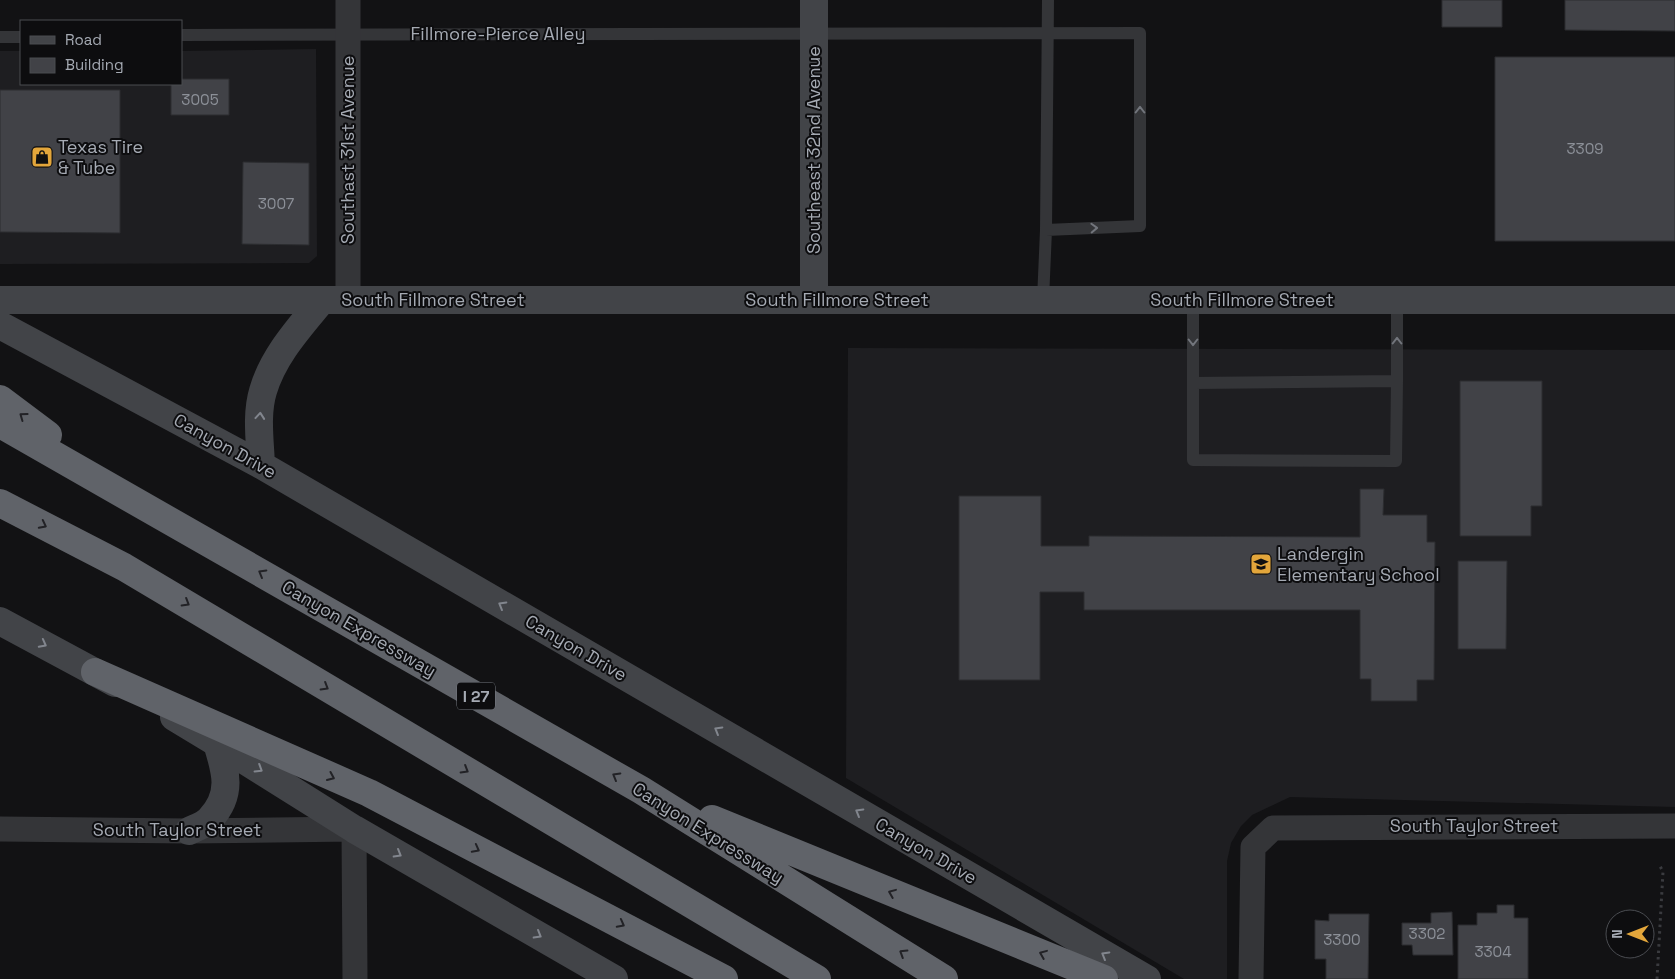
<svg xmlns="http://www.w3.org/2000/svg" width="1675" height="979" viewBox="0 0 1675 979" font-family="'Space Grotesk',sans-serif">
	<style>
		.built { fill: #1e1e21 }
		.building { fill: #414247; stroke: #2c2d30 }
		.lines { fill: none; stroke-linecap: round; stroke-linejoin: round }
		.path { stroke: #3a3b3f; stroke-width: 3; stroke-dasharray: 2.5 4; stroke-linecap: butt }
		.lane { stroke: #343538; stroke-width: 12 }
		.street { stroke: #343538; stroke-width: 25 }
		.secondary { stroke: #424448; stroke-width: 28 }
		.highway { stroke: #606369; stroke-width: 28 }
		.oneway { stroke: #72757c }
		.oneway2 { stroke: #222226 }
		.oneway3 { stroke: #82868e }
		.labels { text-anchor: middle; stroke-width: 4; stroke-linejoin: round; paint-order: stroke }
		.number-label { font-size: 15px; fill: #8c9098 }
		.shield { fill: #0d0d0f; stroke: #777b82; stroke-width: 1 }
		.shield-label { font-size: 16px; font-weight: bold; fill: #a5aab3 }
		.street-label { font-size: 18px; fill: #a5aab3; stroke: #0d0d0f }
		.poi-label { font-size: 18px; fill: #a5aab3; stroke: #0d0d0f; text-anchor: start }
	</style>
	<rect width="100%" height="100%" fill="#121214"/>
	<path class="built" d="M316,49l1,207 -8,7 -309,1v-213h21v33h160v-33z
		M848,348l827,2v457l-385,-10 -38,18 -11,11 -10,17 -4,18v118h-43l-338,-201z"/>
	<path class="building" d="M1442,0h60v27h-60z
		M1565,0h110v31l-110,-1z
		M1495,57h180v184h-180z
		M181,79h48v36h-58v-31h10z
		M0,90h120v143l-120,-1z
		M243,162l66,1v82l-67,-1z
		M1460,381h82v125h-11v30h-71z
		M1360,489h24l-1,26h44v27h8l-1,138h-17v21h-46v-22h-11v-69h-276v-18h-44v88h-81v-184h82v50h48v-10l271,1z
		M1458,561h49l-1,88h-48z
		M1497,905h17v13h14v61h-70v-54h19v-12h20z
		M1452,912l1,43h-40l-1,-10h-10v-22h29v-10z
		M1329,914h40l-1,65h-42v-20h-11v-39l14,1z"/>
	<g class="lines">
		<path class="path" d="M1657,979l6,-107 -4,-8"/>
		<path class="lane" d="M181,35c320,-3 640,1 959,-2v193l-94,4
			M0,37h21
			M1043,300l3,-70 2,-230
			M1397,300v81
			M1193,383l204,-2 -1,80 -203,-1v-160"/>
		<path class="street" d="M348,0v300
			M0,829l189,2 165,-2 1,150
			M1251,979l2,-132 20,-19 402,-2"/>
		<path class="secondary" d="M0,300h1675
			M814,300v-300
			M0,325l261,140 886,514
			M261,465c-1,-24 -5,-51 2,-74 10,-35 36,-63 59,-91
			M0,621l115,62
			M174,717l43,26 137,86 260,150
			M189,831c6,-3 16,-6 21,-12 23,-25 16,-47 7,-76"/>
		<path class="highway" d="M0,399l48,36
			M0,424l641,366 303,189
			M0,503l124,64 693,412
			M95,672l274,121 355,186
			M712,819l392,160"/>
	</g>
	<defs><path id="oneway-chevron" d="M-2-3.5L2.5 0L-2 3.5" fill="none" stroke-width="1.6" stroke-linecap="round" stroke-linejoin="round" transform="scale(1.25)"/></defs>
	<g class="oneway">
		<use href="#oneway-chevron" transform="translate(1140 110) rotate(-90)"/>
		<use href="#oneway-chevron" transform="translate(1094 228) rotate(-2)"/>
		<use href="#oneway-chevron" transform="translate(1397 341) rotate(-90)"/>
		<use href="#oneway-chevron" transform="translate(1193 342) rotate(90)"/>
	</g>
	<g class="oneway2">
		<use href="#oneway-chevron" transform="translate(23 416) rotate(-144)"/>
		<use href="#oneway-chevron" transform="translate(43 525) rotate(27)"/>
		<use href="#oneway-chevron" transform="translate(262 573) rotate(-150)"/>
		<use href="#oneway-chevron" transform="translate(186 603) rotate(31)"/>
		<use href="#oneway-chevron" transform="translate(325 687) rotate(31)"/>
		<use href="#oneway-chevron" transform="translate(465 770) rotate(31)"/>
		<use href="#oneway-chevron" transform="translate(616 776) rotate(-150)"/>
		<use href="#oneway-chevron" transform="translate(331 777) rotate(24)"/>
		<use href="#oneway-chevron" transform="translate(476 849) rotate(28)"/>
		<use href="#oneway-chevron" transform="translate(892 893) rotate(-158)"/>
		<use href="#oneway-chevron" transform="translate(621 924) rotate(28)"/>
		<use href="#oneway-chevron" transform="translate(903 953) rotate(-148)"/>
		<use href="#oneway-chevron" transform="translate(1043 954) rotate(-158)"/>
	</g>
	<g class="oneway3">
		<use href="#oneway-chevron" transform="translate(260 416) rotate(-85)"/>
		<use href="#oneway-chevron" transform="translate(502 605) rotate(-150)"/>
		<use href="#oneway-chevron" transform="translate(43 644) rotate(28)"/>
		<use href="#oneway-chevron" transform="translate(718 730) rotate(-150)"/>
		<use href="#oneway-chevron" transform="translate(259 769) rotate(32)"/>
		<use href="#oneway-chevron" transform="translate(859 812) rotate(-150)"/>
		<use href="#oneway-chevron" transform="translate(398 854) rotate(30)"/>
		<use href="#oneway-chevron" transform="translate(538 935) rotate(30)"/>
		<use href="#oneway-chevron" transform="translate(1105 955) rotate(-150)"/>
	</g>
	<defs>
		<g id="shop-square" transform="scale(1.125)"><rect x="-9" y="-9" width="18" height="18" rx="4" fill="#e3a63b" stroke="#0d0d0f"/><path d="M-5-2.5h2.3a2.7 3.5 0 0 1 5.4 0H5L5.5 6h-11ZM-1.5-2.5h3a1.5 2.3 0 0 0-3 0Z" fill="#111"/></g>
		<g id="school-square" transform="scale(1.125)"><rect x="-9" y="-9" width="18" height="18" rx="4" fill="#e3a63b" stroke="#0d0d0f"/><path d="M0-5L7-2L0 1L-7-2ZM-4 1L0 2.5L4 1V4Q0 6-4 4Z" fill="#111"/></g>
	</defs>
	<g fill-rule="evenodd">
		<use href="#shop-square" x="42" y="157"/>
		<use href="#school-square" x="1261" y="564"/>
	</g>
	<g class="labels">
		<g class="number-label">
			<text x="200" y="105">3005</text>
			<text x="1585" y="154">3309</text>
			<text x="276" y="209">3007</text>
			<text x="1427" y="939">3302</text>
			<text x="1342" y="945">3300</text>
			<text x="1493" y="957">3304</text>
		</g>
		<rect class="shield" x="457" y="682.5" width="38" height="27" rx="4"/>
		<g class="shield-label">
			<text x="476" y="702">I 27</text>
		</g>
		<g class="street-label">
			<text x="498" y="40">Fillmore-Pierce Alley</text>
			<text transform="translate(348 150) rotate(-90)" y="6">Southast 31st Avenue</text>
			<text transform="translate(814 150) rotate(-90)" y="6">Southeast 32nd Avenue</text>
			<text x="433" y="306">South Fillmore Street</text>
			<text x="837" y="306">South Fillmore Street</text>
			<text x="1242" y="306">South Fillmore Street</text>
			<text transform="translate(225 446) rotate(29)" y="6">Canyon Drive</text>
			<text transform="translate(359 629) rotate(30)" y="6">Canyon Expressway</text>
			<text transform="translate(576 648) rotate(30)" y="6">Canyon Drive</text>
			<text x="1474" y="832">South Taylor Street</text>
			<text x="177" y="836">South Taylor Street</text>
			<text transform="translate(708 833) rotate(32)" y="6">Canyon Expressway</text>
			<text transform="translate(926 851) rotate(30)" y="6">Canyon Drive</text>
		</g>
		<g class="poi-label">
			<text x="58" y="153">Texas Tire<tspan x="58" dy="21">&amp; Tube</tspan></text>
			<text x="1277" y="560">Landergin<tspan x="1277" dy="21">Elementary School</tspan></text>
		</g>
	</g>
	<rect x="20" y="20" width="162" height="65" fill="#0d0d0f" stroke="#4a4c51"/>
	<rect x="30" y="36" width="25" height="8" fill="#424448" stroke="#4a4c51"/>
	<text x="65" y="45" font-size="15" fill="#a5aab3">Road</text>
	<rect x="30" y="58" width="25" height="15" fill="#414247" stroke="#4a4c51"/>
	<text x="65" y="70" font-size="15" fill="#a5aab3">Building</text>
	<g transform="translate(1630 934) rotate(270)"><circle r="24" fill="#0d0d0f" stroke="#4a4c51"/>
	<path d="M0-4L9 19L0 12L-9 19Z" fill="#e3a63b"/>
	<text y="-8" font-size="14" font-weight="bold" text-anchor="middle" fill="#a5aab3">N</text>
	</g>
</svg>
